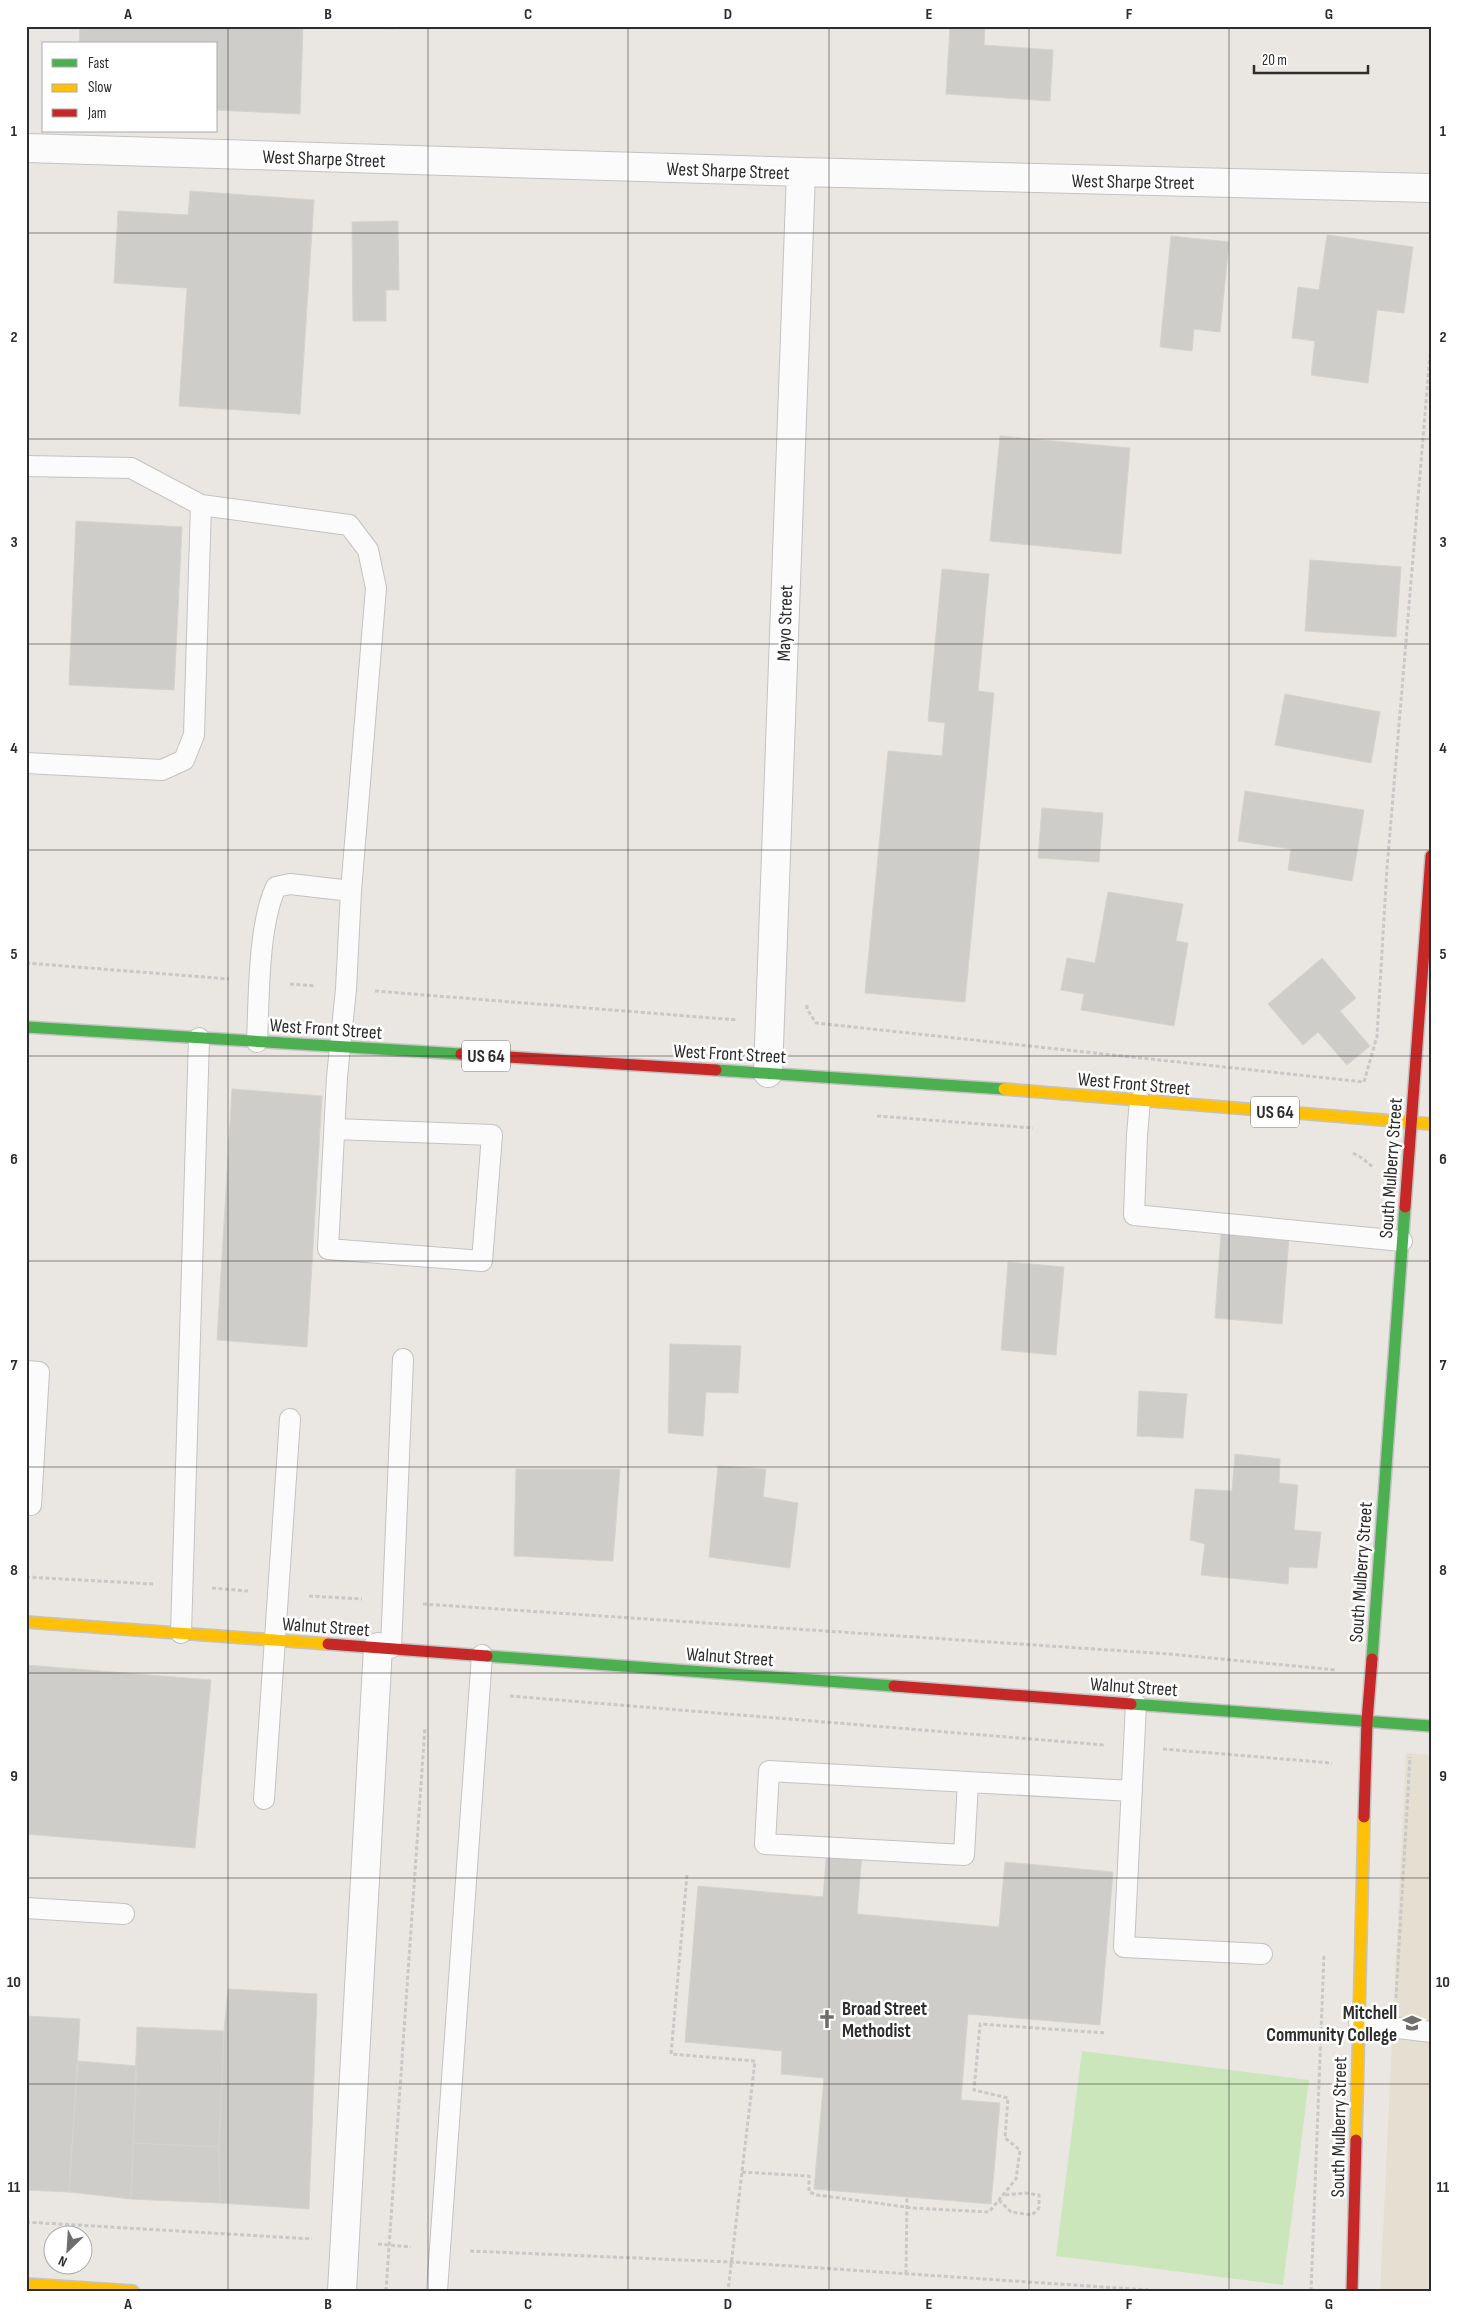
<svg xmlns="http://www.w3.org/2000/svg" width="1457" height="2317" viewBox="0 0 1457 2317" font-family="'Sofia Sans Condensed',sans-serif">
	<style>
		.education { fill: #e5dfd1 }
		.green { fill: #cbe6bb }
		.building { fill: #cfcdc9; stroke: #d5d3ce }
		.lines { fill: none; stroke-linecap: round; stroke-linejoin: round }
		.lane-casing { stroke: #c4c3c3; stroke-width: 22 }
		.street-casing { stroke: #c4c3c3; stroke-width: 30 }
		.fast-casing { stroke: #c4c3c3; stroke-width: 14 }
		.slow-casing { stroke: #c4c3c3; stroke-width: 14 }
		.jam-casing { stroke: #c4c3c3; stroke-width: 14 }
		.path { stroke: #c8c8c8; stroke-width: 3; stroke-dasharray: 4 2.5; stroke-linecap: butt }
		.lane { stroke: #fcfbfb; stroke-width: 20 }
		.street { stroke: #fcfbfb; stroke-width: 28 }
		.fast { stroke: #4caf50; stroke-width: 11 }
		.slow { stroke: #ffc107; stroke-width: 11 }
		.jam { stroke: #c62828; stroke-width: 11 }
		.grid { fill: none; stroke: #2d2d2d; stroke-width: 1; stroke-opacity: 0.55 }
		.labels { text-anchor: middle; stroke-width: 5; stroke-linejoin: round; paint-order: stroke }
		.shield { fill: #fff; stroke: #6c6c6c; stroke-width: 1 }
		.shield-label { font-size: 18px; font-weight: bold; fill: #2d2d2d }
		.street-label { font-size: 19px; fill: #2d2d2d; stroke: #fff }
		.poi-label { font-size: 19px; font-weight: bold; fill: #2d2d2d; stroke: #fff; text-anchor: start }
		.neatline { fill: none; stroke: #2d2d2d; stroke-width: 2 }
		.grid-label { font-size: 16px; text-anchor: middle; font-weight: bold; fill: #2d2d2d }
	</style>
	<rect width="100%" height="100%" fill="#eae7e2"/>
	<path class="education" d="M1406,1753l25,2v536h-51z"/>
	<path class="green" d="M1082,2051l227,29 -26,205 -227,-29z"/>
	<path class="building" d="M80,26h223l-3,88 -84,-4v-66h-137z
		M329,26h65v3z
		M950,26h35l-1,19 69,5 -3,51 -104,-7z
		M190,191l124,9 -14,214 -121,-8 8,-118 -73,-5 4,-72 70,4z
		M398,221l1,69h-13v31h-33l-1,-99z
		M1327,235l86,12 -9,66 -27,-3 -9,73 -57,-8 4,-34 -23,-3 6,-51 21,3z
		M1171,236l58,6 -9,90 -26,-3 -2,22 -32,-4z
		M1000,436l130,12 -9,106 -131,-13z
		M76,521l106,6 -8,163 -105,-5z
		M1310,560l91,7 -5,70 -91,-6z
		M942,569l47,5 -11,117 16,2 -29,309 -100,-9 23,-242 54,5 3,-33 -17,-2z
		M1285,694l95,18 -9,51 -96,-18z
		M1245,791l119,19 -12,71 -64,-11 3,-21 -53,-8z
		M1042,808l61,5 -4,49 -61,-4z
		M1108,892l75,12 -7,37 12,2 -14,83 -93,-16 3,-16 -23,-4 6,-32 28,5z
		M1322,958l34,40 -16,13 30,35 -23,19 -29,-33 -15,13 -35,-41z
		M232,1089l90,7 -15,251 -90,-7z
		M1221,1233l68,5 -7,86 -67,-6z
		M1008,1262l56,5 -8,88 -55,-5z
		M670,1344l71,2 -3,47 -32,-1 -3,44 -35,-3z
		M1139,1391l48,3 -4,44 -46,-2z
		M1235,1454l45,5 -1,24 19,2 -4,45 27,2 -4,36 -28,-1 -1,17 -87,-9 4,-31 -15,-4 5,-51 37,2z
		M718,1466l48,3 -3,28 35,6 -8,65 -81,-11z
		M516,1469h104l-7,92 -99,-5z
		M26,1665l185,15 -16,168 -169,-14z
		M828,1837l35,3 -6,74 142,13 6,-65 108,10 -13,153 -132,-11 -7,86 39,3 -9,101 -177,-15 10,-111 -43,-4 1,-23 -97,-9 13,-156 125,11z
		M228,1989l89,5 -8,215 -89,-6 -1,-56 5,-116z
		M26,2016l54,3 -11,173 -43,-2z
		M137,2027l87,4 -5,116 -86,-4z
		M78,2061l59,5 -6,133 -62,-7z
		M133,2143l86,4 1,56 -89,-4z"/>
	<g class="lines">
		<g class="lane-casing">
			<path id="lane" d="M26,466l105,2 70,37 148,20 19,25 8,38 -25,303 -5,98 -9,88 -9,172 154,12 10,-126 -157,-6
				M26,763l136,7 22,-10 10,-25 7,-230
				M257,1042c2,-44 1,-117 19,-155l14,-3 61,7
				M1140,1101l-3,34 -3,80 268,26
				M26,1371l13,1 -8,133
				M181,1633l18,-595
				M391,1648l12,-289
				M1136,1704l-12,243 138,7
				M968,1782l-4,73 -199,-11 4,-73 363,20
				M264,1799l26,-380
				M26,1908l98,6
				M1359,2023l72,9
				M437,2291l45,-636"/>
		</g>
		<g class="street-casing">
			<path id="street" d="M26,148l775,24 630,16
				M768,1073l33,-901
				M342,2291l36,-644"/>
		</g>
		<g class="fast-casing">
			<path id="fast" d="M26,1027l435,27
				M716,1070l288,19
				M487,1656l407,30
				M1372,1659l33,-452
				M1131,1704l300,22"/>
		</g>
		<g class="slow-casing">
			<path id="slow" d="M1004,1089l427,35
				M26,1622l302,22
				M1356,2140l8,-323
				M26,2284l107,7"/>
		</g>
		<g class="jam-casing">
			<path id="jam" d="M461,1054l255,16
				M1405,1207l26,-351
				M328,1644l159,12
				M894,1686l237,18
				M1364,1817l3,-96 5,-62
				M1352,2291l4,-151"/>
		</g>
		<path class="path" d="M26,963l203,16
			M290,984l26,2
			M375,991l362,29
			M807,1005v4l9,14 548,59 13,-46 10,-168 44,-525
			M877,1116l156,12
			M1353,1153l9,5 12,10
			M26,1577l127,7
			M212,1588l36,3
			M309,1596l53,3
			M423,1604l746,50 168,16
			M510,1696l594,49
			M1163,1749l169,14
			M687,1875l-16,179 84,7 -27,230
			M1396,1998l14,-241
			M742,2172l67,4v16l8,3 96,13 76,4 27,-33 4,-29 -15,-12 3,-40 -34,-8 6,-66 126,9
			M999,2200l12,12 21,3 7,-7v-13l-13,-2 -22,2
			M26,2222l286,17
			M378,2244l33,3
			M470,2251l261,11 432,29
			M906,2274l1,-77
			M386,2291l39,-564
			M1311,2291l13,-337"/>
		<use href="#lane" class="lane"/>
		<use href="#street" class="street"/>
		<use href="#fast" class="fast"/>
		<use href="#slow" class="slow"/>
		<use href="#jam" class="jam"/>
	</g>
	<path class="grid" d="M228,26v2265M428,26v2265M628,26v2265M829,26v2265M1029,26v2265M1229,26v2265M26,233h1405M26,439h1405M26,644h1405M26,850h1405M26,1056h1405M26,1261h1405M26,1467h1405M26,1673h1405M26,1878h1405M26,2084h1405"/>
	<defs>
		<g id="church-bare" transform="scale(1.5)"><path d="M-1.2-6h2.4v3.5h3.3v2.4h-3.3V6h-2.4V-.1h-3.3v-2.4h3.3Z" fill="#6f6e6c" stroke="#fff" stroke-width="2.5" paint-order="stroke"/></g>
		<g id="university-bare" transform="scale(1.5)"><path d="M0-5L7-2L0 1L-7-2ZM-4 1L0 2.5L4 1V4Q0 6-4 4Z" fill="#6f6e6c" stroke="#fff" stroke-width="2.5" paint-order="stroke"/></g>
	</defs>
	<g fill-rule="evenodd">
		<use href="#church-bare" x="827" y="2019"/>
		<use href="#university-bare" x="1412" y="2023"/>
	</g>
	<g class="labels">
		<g class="shield">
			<rect x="462" y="1040.5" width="48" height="31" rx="4"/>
			<rect x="1251" y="1096.5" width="48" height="31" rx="4"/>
		</g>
		<g class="shield-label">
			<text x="486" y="1062">US 64</text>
			<text x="1275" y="1118">US 64</text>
		</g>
		<g class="street-label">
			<text transform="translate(324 158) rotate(2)" y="7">West Sharpe Street</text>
			<text transform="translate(728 170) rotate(2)" y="7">West Sharpe Street</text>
			<text transform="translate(1133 181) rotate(1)" y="7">West Sharpe Street</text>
			<text transform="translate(784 623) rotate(-88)" y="7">Mayo Street</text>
			<text transform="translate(326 1028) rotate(4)" y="7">West Front Street</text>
			<text transform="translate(730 1053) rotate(3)" y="7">West Front Street</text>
			<text transform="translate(1134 1083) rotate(5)" y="7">West Front Street</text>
			<text transform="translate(1390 1168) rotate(-86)" y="7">South Mulberry Street</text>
			<text transform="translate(1360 1572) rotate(-86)" y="7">South Mulberry Street</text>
			<text transform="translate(326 1626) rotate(4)" y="7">Walnut Street</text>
			<text transform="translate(730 1656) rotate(4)" y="7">Walnut Street</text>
			<text transform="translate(1134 1686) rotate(4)" y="7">Walnut Street</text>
			<text transform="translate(1338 2127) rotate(-89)" y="7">South Mulberry Street</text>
		</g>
		<g class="poi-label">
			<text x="842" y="2015">Broad Street<tspan x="842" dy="22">Methodist</tspan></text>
			<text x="1397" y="2019" text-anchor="end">Mitchell<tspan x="1397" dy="22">Community College</tspan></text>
		</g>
	</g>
	<rect width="1457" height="2317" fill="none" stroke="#ffffff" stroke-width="55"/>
	<rect x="42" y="42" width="175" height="90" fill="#ffffff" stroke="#ababab"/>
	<rect x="52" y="59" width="25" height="8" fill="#4caf50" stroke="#ababab"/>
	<text x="88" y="68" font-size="15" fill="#2d2d2d">Fast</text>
	<rect x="52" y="84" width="25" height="8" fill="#ffc107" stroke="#ababab"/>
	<text x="88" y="92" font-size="15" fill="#2d2d2d">Slow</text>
	<rect x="52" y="109" width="25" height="8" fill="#c62828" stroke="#ababab"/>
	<text x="88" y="118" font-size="15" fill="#2d2d2d">Jam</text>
	<g transform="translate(68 2250) rotate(205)"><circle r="24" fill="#ffffff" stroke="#ababab"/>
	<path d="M0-4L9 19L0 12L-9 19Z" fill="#6f6e6c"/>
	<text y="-8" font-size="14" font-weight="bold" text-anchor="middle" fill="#2d2d2d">N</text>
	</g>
	<path d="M1254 65v8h114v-8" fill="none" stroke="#2d2d2d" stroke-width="2.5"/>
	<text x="1262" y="65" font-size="15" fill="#2d2d2d" stroke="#ffffff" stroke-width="4" paint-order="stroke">20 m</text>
	<rect x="28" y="28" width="1402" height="2262" class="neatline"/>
	<g class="grid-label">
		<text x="128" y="19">A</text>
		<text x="328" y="19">B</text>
		<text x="528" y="19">C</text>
		<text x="728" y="19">D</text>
		<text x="929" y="19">E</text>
		<text x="1129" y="19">F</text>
		<text x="1329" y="19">G</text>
		<text x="14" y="136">1</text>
		<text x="1443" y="136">1</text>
		<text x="14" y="342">2</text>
		<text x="1443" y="342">2</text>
		<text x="14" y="547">3</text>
		<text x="1443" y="547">3</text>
		<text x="14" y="753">4</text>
		<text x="1443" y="753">4</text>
		<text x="14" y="959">5</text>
		<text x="1443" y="959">5</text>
		<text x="14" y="1164">6</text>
		<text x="1443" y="1164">6</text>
		<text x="14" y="1370">7</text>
		<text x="1443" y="1370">7</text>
		<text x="14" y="1575">8</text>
		<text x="1443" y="1575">8</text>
		<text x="14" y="1781">9</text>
		<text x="1443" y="1781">9</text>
		<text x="14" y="1987">10</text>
		<text x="1443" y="1987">10</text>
		<text x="14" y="2192">11</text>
		<text x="1443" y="2192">11</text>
		<text x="128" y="2309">A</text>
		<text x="328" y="2309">B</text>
		<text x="528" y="2309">C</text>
		<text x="728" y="2309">D</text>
		<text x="929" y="2309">E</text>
		<text x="1129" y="2309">F</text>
		<text x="1329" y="2309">G</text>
	</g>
</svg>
